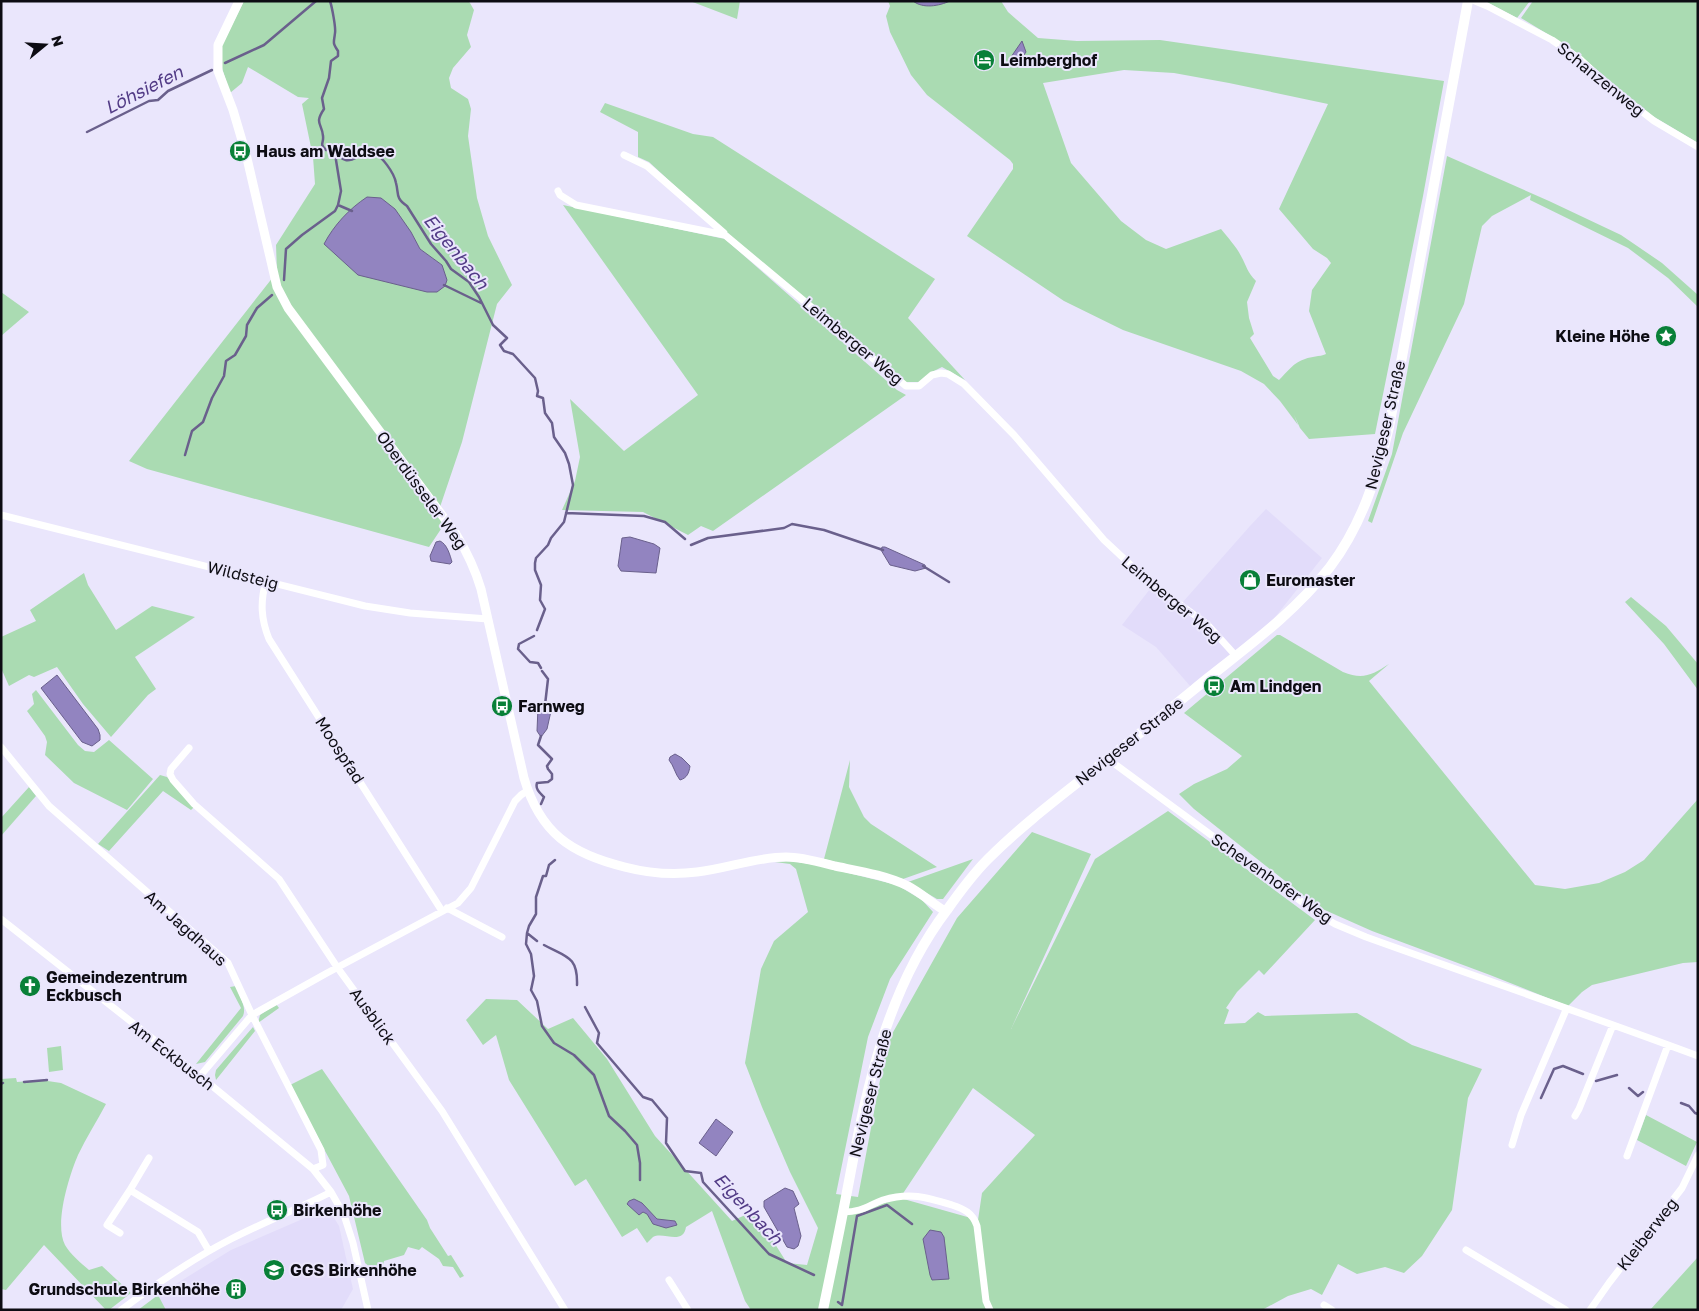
<svg xmlns="http://www.w3.org/2000/svg" width="1699" height="1311" viewBox="0 0 1699 1311" font-family="'Golos Text',sans-serif">
	<style>
		.built { fill: #e2dcfa }
		.green { fill: #aadbb2; fill-rule: evenodd }
		.water { fill: #9284c0; stroke: #6a608c }
		.lines { fill: none; stroke-linecap: round; stroke-linejoin: round }
		.stream { stroke: #6a608c; stroke-width: 2.5 }
		.minor { stroke: #fff; stroke-width: 7 }
		.tertiary { stroke: #fff; stroke-width: 9 }
		.secondary { stroke: #fff; stroke-width: 10 }
		.labels { text-anchor: middle; stroke-width: 4; stroke-linejoin: round; paint-order: stroke }
		.poi-label { font-size: 16px; font-weight: bold; fill: #0d0c13; stroke: #eae6fc; text-anchor: start }
		.street-label { font-size: 16px; fill: #0d0c13; stroke: #eae6fc }
		.water-label { font-size: 18px; font-style: italic; fill: #523b86; stroke: #eae6fc }
	</style>
	<rect width="100%" height="100%" fill="#eae6fc"/>
	<path class="built" d="M1266,509l56,49 -50,63 -81,66 -35,-40 -34,-22 28,-36 32,14 68,-77z
		M328,1208l11,18 14,63 -12,21h-175l-8,-15 73,-45z"/>
	<path class="green" d="M244,1h224l2,2 4,7 -7,25 4,12 -18,21 -4,10 2,10 17,11 3,10 -3,27 9,62 11,38 24,49 -15,19 -35,138 -22,65 3,19 -14,21 -282,-78 -18,-8 148,-189 -1,-27 39,-61 -2,-27 -11,-53 7,-6 -11,-1 -50,-30 -6,16 -12,10 -8,-25 -1,-21zM411,232l9,17 22,16 -84,10z
		M690,1h50l-3,18z
		M888,1h113l7,11 30,26 39,3 83,-1 284,41 -21,115 -48,238 -66,5 -9,-11 -6,-13 4,10 -18,-24 -16,-17 -23,-13 -118,-41 -59,-29 -97,-65 46,-67v-5l-3,-4 -83,-65 -16,-20 -21,-43 -4,-16 4,-10zM1124,70l50,3 55,10 99,21 -49,105 34,40 14,9 4,5 -19,27 -3,21 17,43c-7,3 -14,2 -21,5 -11,3 -18,13 -26,21l-6,-4 -23,-38 4,-4 -5,-16 -2,-16 9,-21c-9,-9 -9,-14 -15,-25 -5,-10 -13,-18 -20,-27l-55,20 -20,-9 -25,-19 -50,-58 -28,-80z
		M1485,1h45l-13,17z
		M1533,1h165v142l-47,-28 -79,-66 -51,-31z
		M605,103l88,31 20,3 222,142 -27,39 57,62 -23,-13 -12,6 -10,9h-17l-190,-161 -64,-59 -11,-5v-25l-38,-20z
		M1447,156l102,45 72,34 41,28 36,32v12l-30,-29 -40,-30 -98,-48 1,-5 -39,21 -10,10 -18,78 -61,129 -31,90 -4,-2 24,-67z
		M563,205l162,34 172,151 9,5 -193,136 -12,-5 -13,9 -45,-23 -81,-2 13,-29 5,-24 -10,-58 54,52 74,-56z
		M1,292l28,20 -28,24z
		M84,573l4,12 28,45 36,-24 43,11 -60,40 21,32 -8,6 -37,42 -28,-33 -26,-37 -23,10 -5,-2 -20,11 -8,-18v-31l35,-16 -6,-11z
		M1631,597l35,29 32,38v26l-34,-46 -39,-42z
		M1277,635h3l63,37c20,8 29,3 46,-8l-20,17 166,204 30,4 34,-6 26,-11 19,-12 54,-61v163l-15,1 -91,22 -10,7 -14,14 -78,-31 -118,-44 -54,-24 -124,-98 -15,-15 15,-10 33,-15 15,-13 -58,-43z
		M36,690l42,55 7,6 9,1 15,-12 44,39 -26,31 -53,-27 -29,-28 2,-13 -2,-6 -18,-25 7,-7 -2,-10z
		M850,760l-1,27 15,30 7,7 66,43 -34,12 -79,-20z
		M160,775l7,2 27,30 -3,3 -28,-19 -54,60 -11,-7z
		M29,787l7,9 -35,40v-18z
		M1168,811l147,109 -51,55 -5,-5 -22,22 -11,16 3,2 -5,14 21,-1 13,-11 7,4 92,-3 55,32 70,24 -14,29 -16,112 -30,46 -18,17 -19,-6 -28,7 -19,-10 -16,31 -11,-6 -23,7 -26,14h-511l-6,-9 -33,-90 -26,16c-3,19 -23,4 -33,10 -2,2 -4,4 -6,6l-10,-15 -15,9 -36,-58 -11,7 -66,-106 -13,-45 -13,10 -17,-25 20,-21 31,1 31,29 25,-11 34,41 48,77 77,85 22,-10 33,52 20,2 11,-37 -28,-56 -28,-65 -17,-44 16,-94 13,-28 34,-29 -12,-43 -6,-5 -15,-2 16,-1 25,4 81,20 25,15 11,12 -43,67 -22,58 -32,157 22,3 29,-154 70,-125 75,-86 59,22 -80,175 84,-170zM973,1088l62,47 -53,58 -4,27 -78,-22z
		M973,859l-30,40h-6l-29,-17z
		M236,986c3,9 11,21 7,30l-38,46 -9,2 45,-56 -11,-21z
		M276,1004l3,4 -21,15 2,-8z
		M253,1027l2,4 -39,49 -1,-5 1,-5z
		M61,1046l2,24 -14,2 -2,-24z
		M322,1069l105,151 3,8 18,28 3,-1 13,21 -4,2 -7,-11 -10,-1 -4,-7 -17,-12 -3,3 -11,-3 -4,8 -20,6 -1,4 -12,3 -6,-5 -16,-67 -59,-111z
		M16,1078l1,4 24,-2 20,3 45,21c-9,17 -20,34 -28,51 -9,21 -24,69 -13,90 5,9 16,18 24,25l13,-4 29,27 -22,17h-3l-62,-65 -38,45 -5,-1v-210z
		M1646,1115l51,27 -11,24 -49,-26z
		M1698,1257v53h-48z
		M158,1295l8,15h-28z"/>
	<path class="water" d="M913,1h37c-11,5 -27,8 -37,0z
		M1022,41l4,11 -7,10 -8,-5z
		M367,197l14,1 14,11 16,23 9,17 22,16 5,15 -2,6 -8,6h-10l-69,-17 -34,-31c10,-19 25,-35 43,-47z
		M630,537l24,7 6,4 -4,25 -35,-2 -3,-5 4,-28z
		M440,541c7,3 10,14 12,21l-2,2 -19,-3 -1,-5 6,-14z
		M882,547h3l40,18 1,3 -11,3 -25,-6 -9,-15z
		M57,675l41,54 2,6v5l-8,6 -10,-4 -41,-54z
		M545,703l6,8 -4,18 -6,8 -4,-6 1,-24z
		M675,754l7,4 8,8c-1,7 -3,12 -10,14 -5,-6 -6,-14 -11,-20l1,-3z
		M716,1119l17,13 -17,24 -17,-13z
		M785,1188l8,3 6,13 -5,4 7,28 -3,10 -4,3 -7,-2 -23,-40v-6z
		M634,1199l8,4 15,16 18,2 2,4 -11,3 -13,-4 -6,-10 -4,-2 -4,3 -12,-11 2,-3z
		M930,1230l11,2 3,5 5,42 -17,1 -2,-5 -7,-36z"/>
	<g class="lines">
		<path class="stream" d="M330,1c2,6 6,27 5,32 -1,10 -3,9 3,18v5l-7,5 -2,17 -7,20 2,11c-10,15 -2,14 -1,27 1,7 -4,8 3,14l5,-1c20,22 21,6 42,2 9,6 21,21 23,32 3,11 -1,15 11,23l24,38 15,17 5,8 18,13 10,15 14,28 14,13 -7,7 4,6 9,3 22,24 3,13 -1,5 6,2 2,15 7,10 2,14 11,16 4,11 4,21 -9,37 -13,16 -3,7 -12,13 -1,5v7l6,15 -1,15 5,9 -8,21
			M225,63l39,-18 52,-44
			M87,132l62,-31 9,-1 10,-9 44,-21
			M335,154l6,37 -3,14 14,6
			M284,280l2,-31 16,-14 33,-24 3,-6
			M444,285l37,18
			M185,455l7,-24 11,-9 9,-24 12,-22 2,-15 9,-6 11,-19 1,-11 10,-17 15,-13
			M566,513l78,3 21,6 20,17
			M691,545l17,-7 76,-10 8,-4 32,6 59,20
			M923,566l26,16
			M534,636l-15,8 -1,5 12,13 8,1 3,5
			M542,671l6,8 -3,26
			M541,736l-3,9 14,14 -5,7 1,3 4,5v5l-4,3 -11,1c-2,6 3,10 7,14l-3,7
			M527,933l-1,11 5,10 3,22 -3,14 6,11 5,25 12,17 20,12 20,20 15,41 16,15 12,14 3,18v17
			M537,941l-10,-8 2,-7 7,-12v-17l7,-21h3l3,-11 6,-5
			M544,945c22,12 34,11 33,40
			M585,1007l14,26 -2,10 46,54 9,3 15,18 -1,25 19,28 16,2 2,9 66,72 45,21
			M1596,1081l21,-6
			M24,1082l23,-2
			M1,1084l2,-1
			M1629,1088l9,8 5,-4
			M1541,1098l13,-29 9,-3 20,8
			M1681,1103l8,3 6,7 3,1
			M838,1302l4,3 15,-89 30,-11 25,19"/>
		<path class="minor" d="M1475,1l12,5 65,34 29,20 28,26 45,35 44,26
			M624,155l23,11 77,67
			M558,191l2,4 16,10 149,30 181,151h13l13,-11 9,-2 7,1 16,10 50,51 90,105 45,42 58,42 29,32
			M1,515l364,91 45,7 78,6
			M266,581c-6,21 -5,38 3,58l173,272
			M1,747l48,59 179,157 24,52 69,135 2,15 -10,4
			M189,748l-18,21 -1,5 3,6 21,24 85,75 58,88 105,144 123,199
			M1108,759l213,157 14,8 31,13c111,40 222,78 332,119
			M447,908l55,29
			M1,919l199,157 113,93 18,23 13,23 9,28 15,67
			M200,1076l52,-61 75,-42 131,-70 13,-15 44,-87 6,-6 6,-4
			M1575,1116l4,-7 34,-84
			M1512,1145l9,-30 45,-105
			M1627,1156l41,-111
			M130,1190l19,-32
			M843,1212c19,0 24,-6 40,-12 27,-8 43,-3 69,5 12,4 21,8 25,21l9,75 4,9
			M120,1233l-13,-8 23,-35 68,42 11,19
			M1466,1250l100,60
			M669,1280l19,30
			M1324,1305l8,5
			M121,1310c35,-26 71,-51 110,-71 33,-17 67,-30 100,-47
			M1590,1310l19,-27 73,-95 16,-33"/>
		<path class="tertiary" d="M239,1l-21,44v26l15,39 13,44 31,133 11,21 168,226c11,18 19,35 25,55l43,189c16,55 47,76 101,89 23,6 48,8 72,5 29,-3 59,-15 89,-15 16,0 33,5 49,9 24,5 50,9 73,20 13,7 24,17 37,25"/>
		<path class="secondary" d="M823,1310c9,-43 18,-86 26,-129 18,-95 38,-192 98,-271 12,-17 26,-36 41,-51 38,-38 81,-69 122,-102 33,-26 66,-53 98,-79 43,-34 88,-67 122,-111 31,-41 47,-90 59,-140l79,-426"/>
	</g>
	<defs>
		<g id="hotel-disc" transform="scale(1.125)"><circle r="9.5" fill="#098038" stroke="#eae6fc"/><path d="M-6-4.5h1.5V1H6V5H4.5V3h-9V5H-6ZM-4 0a1.8 1.8 0 1 1 3.6 0ZM.5 0V-2.5h3Q6-2.5 6 0Z" fill="#fff"/></g>
		<g id="bus-disc" transform="scale(1.125)"><circle r="9.5" fill="#098038" stroke="#eae6fc"/><path d="M-5-6H5V4H4V6H2V4H-2V6H-4V4H-5ZM-3.5-4V0h7V-4ZM-3.5 1.2v1.5H-2V1.2ZM2 1.2v1.5H3.5V1.2Z" fill="#fff"/></g>
		<g id="sight-disc" transform="scale(1.125)"><circle r="9.5" fill="#098038" stroke="#eae6fc"/><path d="M0-6L1.8-2.2L6-1.7L2.9 1.2L3.7 5.4L0 3.3L-3.7 5.4L-2.9 1.2L-6-1.7L-1.8-2.2Z" fill="#fff"/></g>
		<g id="shop-disc" transform="scale(1.125)"><circle r="9.5" fill="#098038" stroke="#eae6fc"/><path d="M-5-2.5h2.3a2.7 3.5 0 0 1 5.4 0H5L5.5 6h-11ZM-1.5-2.5h3a1.5 2.3 0 0 0-3 0Z" fill="#fff"/></g>
		<g id="church-disc" transform="scale(1.125)"><circle r="9.5" fill="#098038" stroke="#eae6fc"/><path d="M-1.2-6h2.4v3.5h3.3v2.4h-3.3V6h-2.4V-.1h-3.3v-2.4h3.3Z" fill="#fff"/></g>
		<g id="school-disc" transform="scale(1.125)"><circle r="9.5" fill="#098038" stroke="#eae6fc"/><path d="M0-5L7-2L0 1L-7-2ZM-4 1L0 2.5L4 1V4Q0 6-4 4Z" fill="#fff"/></g>
		<g id="building-disc" transform="scale(1.125)"><circle r="9.5" fill="#098038" stroke="#eae6fc"/><path d="M-4-6H4V6H1V3H-1V6H-4ZM-2.5-4.3h1.7v1.8h-1.7ZM.8-4.3h1.7v1.8H.8ZM-2.5-1h1.7V.8h-1.7ZM.8-1h1.7V.8H.8Z" fill="#fff"/></g>
	</defs>
	<g fill-rule="evenodd">
		<use href="#hotel-disc" x="984" y="60"/>
		<use href="#bus-disc" x="240" y="151"/>
		<use href="#sight-disc" x="1666" y="336"/>
		<use href="#shop-disc" x="1250" y="580"/>
		<use href="#bus-disc" x="1214" y="686"/>
		<use href="#bus-disc" x="502" y="706"/>
		<use href="#church-disc" x="30" y="986"/>
		<use href="#bus-disc" x="277" y="1210"/>
		<use href="#school-disc" x="274" y="1270"/>
		<use href="#building-disc" x="236" y="1289"/>
	</g>
	<g class="labels">
		<g class="poi-label">
			<text x="1000" y="66">Leimberghof</text>
			<text x="256" y="157">Haus am Waldsee</text>
			<text x="1650" y="342" text-anchor="end">Kleine Höhe</text>
			<text x="1266" y="586">Euromaster</text>
			<text x="1230" y="692">Am Lindgen</text>
			<text x="518" y="712">Farnweg</text>
			<text x="46" y="983">Gemeindezentrum<tspan x="46" dy="18">Eckbusch</tspan></text>
			<text x="293" y="1216">Birkenhöhe</text>
			<text x="290" y="1276">GGS Birkenhöhe</text>
			<text x="220" y="1295" text-anchor="end">Grundschule Birkenhöhe</text>
		</g>
		<g class="street-label">
			<text transform="translate(1601 79) rotate(39)" y="6">Schanzenweg</text>
			<text transform="translate(853 341) rotate(40)" y="6">Leimberger Weg</text>
			<text transform="translate(1385 425) rotate(-77)" y="6">Nevigeser Straße</text>
			<text transform="translate(422 490) rotate(54)" y="6">Oberdüsseler Weg</text>
			<text transform="translate(243 575) rotate(14)" y="6">Wildsteig</text>
			<text transform="translate(1172 599) rotate(40)" y="6">Leimberger Weg</text>
			<text transform="translate(1129 741) rotate(-38)" y="6">Nevigeser Straße</text>
			<text transform="translate(340 750) rotate(57)" y="6">Moospfad</text>
			<text transform="translate(1272 878) rotate(35)" y="6">Schevenhofer Weg</text>
			<text transform="translate(186 928) rotate(42)" y="6">Am Jagdhaus</text>
			<text transform="translate(373 1016) rotate(54)" y="6">Ausblick</text>
			<text transform="translate(172 1055) rotate(38)" y="6">Am Eckbusch</text>
			<text transform="translate(870 1093) rotate(-76)" y="6">Nevigeser Straße</text>
			<text transform="translate(1647 1234) rotate(-52)" y="6">Kleiberweg</text>
		</g>
		<g class="water-label">
			<text transform="translate(144 90) rotate(-27)" y="6">Löhsiefen</text>
			<text transform="translate(456 252) rotate(51)" y="6">Eigenbach</text>
			<text transform="translate(748 1209) rotate(47)" y="6">Eigenbach</text>
		</g>
	</g>
	<rect width="1699" height="1311" fill="none" stroke="#0d0c13" stroke-width="5"/>
	<g transform="translate(45 45) rotate(72)" stroke="#eae6fc" stroke-width="4" paint-order="stroke">
	<path d="M0-4L9 19L0 12L-9 19Z" fill="#0d0c13"/>
	<text y="-8" font-size="14" font-weight="bold" text-anchor="middle" fill="#0d0c13">N</text>
	</g>
</svg>
